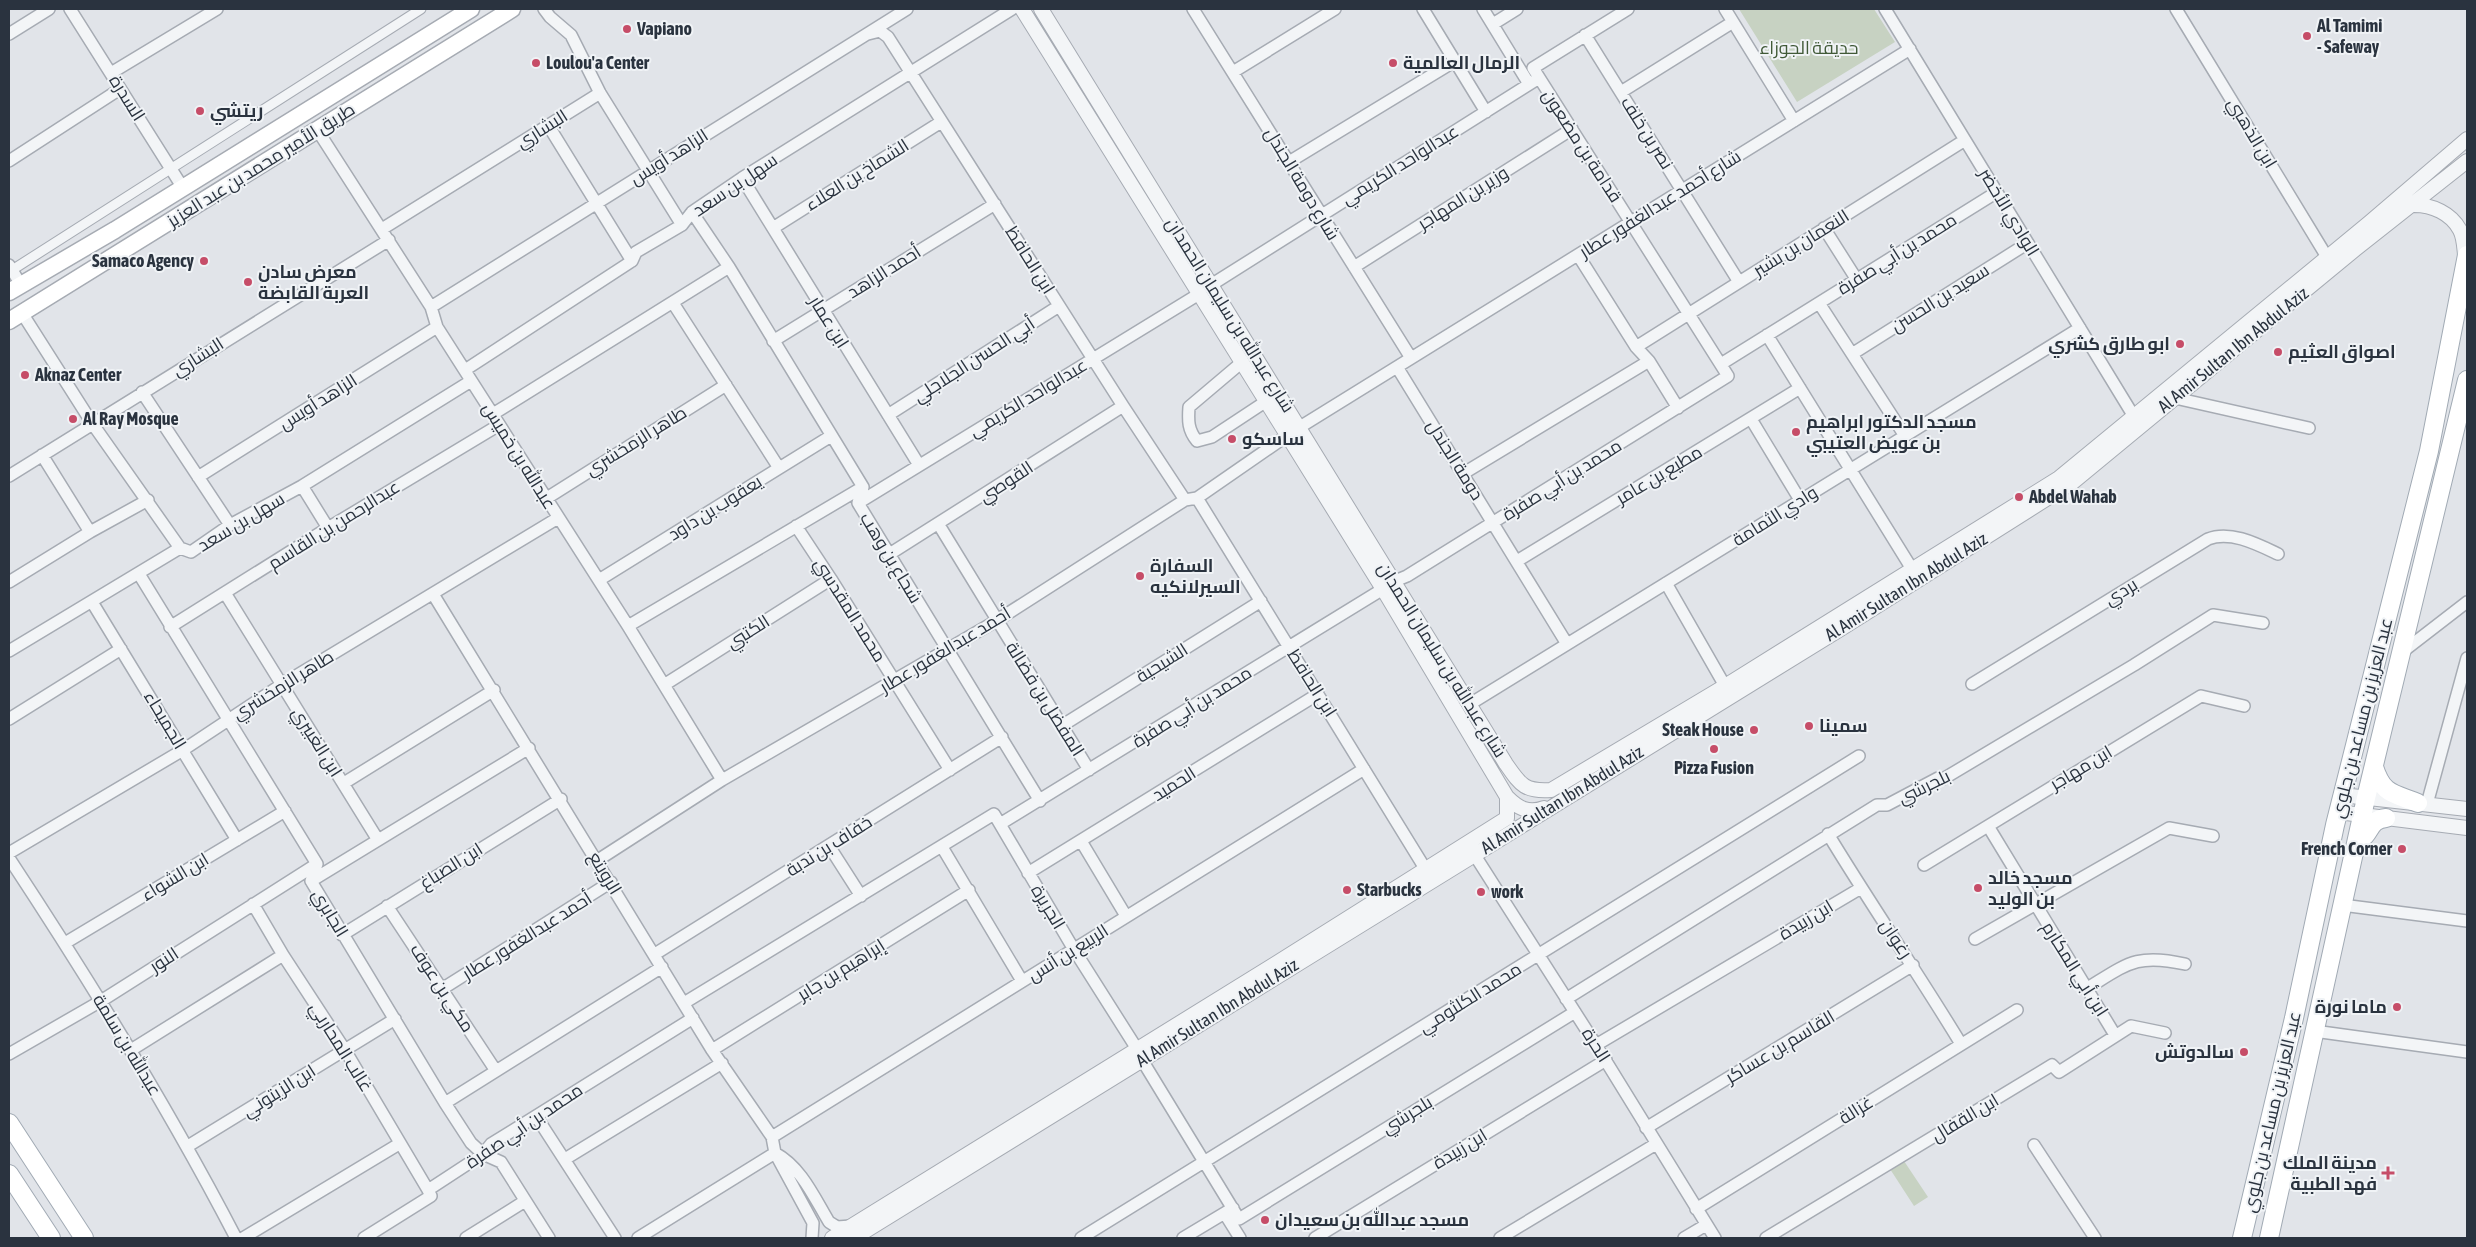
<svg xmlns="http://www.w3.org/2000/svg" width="2476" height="1247" viewBox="0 0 2476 1247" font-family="'Asap Condensed',Cairo,sans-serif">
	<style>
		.green { fill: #c7d2c2 }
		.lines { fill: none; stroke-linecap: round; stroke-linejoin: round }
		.pedestrian-casing { stroke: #a6abb3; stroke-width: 11 }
		.minor-casing { stroke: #a6abb3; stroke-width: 14 }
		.tertiary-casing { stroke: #a6abb3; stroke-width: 16 }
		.secondary-casing { stroke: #a6abb3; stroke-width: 19 }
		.primary-casing { stroke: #a1aab4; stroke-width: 20 }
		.pedestrian { stroke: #f3f5f7; stroke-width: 9 }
		.minor { stroke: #f3f5f7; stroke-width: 11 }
		.tertiary { stroke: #f3f5f7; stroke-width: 14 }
		.secondary { stroke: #fff; stroke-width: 16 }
		.primary { stroke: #fff; stroke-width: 18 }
		.poi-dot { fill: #c64d68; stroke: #f0f3f6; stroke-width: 2 }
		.labels { text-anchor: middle; stroke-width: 4; stroke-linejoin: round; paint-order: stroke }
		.poi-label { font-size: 18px; font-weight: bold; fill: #2a333f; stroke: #f0f3f6; text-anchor: start }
		.park-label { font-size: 18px; fill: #415a38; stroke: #f0f3f6 }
		.street-label { font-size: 18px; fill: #2a333f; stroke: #f0f3f6 }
	</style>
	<rect width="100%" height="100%" fill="#e1e4e9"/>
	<path class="green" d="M1739,9h135l21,33 -98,60z
		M1904,1161l24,36 -14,9 -24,-37z"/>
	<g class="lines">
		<g class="pedestrian-casing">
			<path id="pedestrian" d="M9,272l412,-263"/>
		</g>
		<g class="minor-casing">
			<path id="minor" d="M70,9l113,179
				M544,9l6,8 21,18 29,58 82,132
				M1193,9l218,349
				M1423,9l63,103
				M1483,9l46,75
				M1725,9l69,112
				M1885,9l248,406
				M2176,9l151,248
				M1493,24l24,-15
				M9,34l40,-25
				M868,34l12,-3 8,6 235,369 62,94
				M1585,35l154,247
				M1233,72l102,-63
				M111,73l106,-64
				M1621,92l112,-70
				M548,125l84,136
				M318,131l113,176 6,20 191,299 94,154
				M9,161l111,-72
				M1289,162l166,-101
				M742,178l177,287
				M692,212l37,55 134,220 -5,16 182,298
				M773,228l168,-106
				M1824,228l33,52
				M382,229l218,-136
				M1578,255l58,92 13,14 29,47
				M9,265l12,20
				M1354,267l218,-138
				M1211,285l328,-207
				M673,303l106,165
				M1819,303l86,133
				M431,307l476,-298
				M22,313l70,110 88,125
				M1767,335l145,234
				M773,341l222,-137
				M1636,347l329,-207
				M1852,354l176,-111
				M1241,363l-52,44c-1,14 -1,23 8,34l15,-4 53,-35
				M1721,364l276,-172
				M1397,367l170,277
				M465,370l167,-109 4,-9 46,-27 10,-13 50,-34 270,-169
				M142,392l88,133
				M2175,398l134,30
				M493,414l236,-147
				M888,415l171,-109
				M1751,419l49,81
				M1300,427l610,-378
				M42,455l48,77
				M1464,473l185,-112
				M9,476l380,-236
				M198,477l239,-150
				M302,486l26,42
				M547,498l179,-113
				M1197,498l229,372
				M858,503l341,-209
				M939,525l150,245
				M796,526l35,53 119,191
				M180,548l11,4 39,-27 72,-39 169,-105
				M888,555l235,-149
				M1517,561l283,-173
				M139,574l178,290 -6,17 134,222 26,40 12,11 18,8 48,76
				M599,580l232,-144
				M1395,581l12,-5 321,-200 -195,-308 95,-59
				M9,582l81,-50 58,-32
				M1666,583l59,103
				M225,593l153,247
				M433,594l279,456 60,87 3,16 38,70 -1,15
				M92,602l145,238
				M628,626l235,-139
				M170,627l158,-99 171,-103
				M9,651l171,-103
				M2401,653l66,-51
				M1972,684l236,-145c22,-9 49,5 70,15
				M664,685l167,-106
				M1470,704l610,-376
				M9,719l112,-70
				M1063,725l198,-124
				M344,783l150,-93
				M2427,804l40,-146
				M1000,824l383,-235
				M1988,826l127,209
				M1828,834c43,71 90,139 133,210
				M1081,841l45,75
				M829,846l32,50
				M942,847l80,134
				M9,853l174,-103 98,-65 277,-167
				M1474,854l122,191 119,193
				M9,858c81,123 159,249 227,380
				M598,860l124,-80 274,-159 189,-121 12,-2 91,-63
				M1924,865l277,-169 43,10
				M1028,873l290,-179
				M311,881l218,-133
				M253,904l30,51 62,95 83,140
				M2342,905l125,16
				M387,906l109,165
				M342,935l219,-136
				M1975,939l194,-111 44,8
				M65,943l220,-132
				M655,954l347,-217
				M442,989l169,-107
				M2086,989c41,-25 50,-36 99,-25
				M1566,999l311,-194h10l51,-27 5,1 191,-114 79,-50 50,8
				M684,1003l310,-189 79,134 64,101
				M2314,1031l153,21
				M1596,1045l265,-157
				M131,1050l152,-95
				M712,1050l257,-160
				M9,1054l92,-53 216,-137
				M1142,1060l97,159 336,-207
				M445,1103l217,-136
				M536,1116l79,122
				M1646,1128l267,-163
				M772,1137l592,-368
				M2034,1145l61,93
				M188,1146l207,-127
				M775,1153c26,14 39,44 54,69l8,5 14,-1
				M565,1159l157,-96
				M1696,1209l321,-199
				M1225,1214l15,24
				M243,1238l156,-94
				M364,1238l67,-42 -3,-6 55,-36 8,-10 202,-126
				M466,1238l59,-37
				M638,1238l137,-85
				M1081,1238l778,-482
				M1183,1238l50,-30
				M1315,1238l291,-178
				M1500,1238l156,-94
				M1684,1238l22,-13
				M1766,1238l286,-173 7,7 72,-46 34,7"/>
		</g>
		<g class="tertiary-casing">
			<path id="tertiary" d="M1022,9l361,580 124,208c11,11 21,17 37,11
				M1041,9l465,755c14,20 18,28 45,26l174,-104 334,-208 310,-255 98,-84
				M2414,205c18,0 37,8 46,25 5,9 4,22 6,32
				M2342,795l125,14
				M2338,812l129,16
				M832,1238l443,-274 232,-146v-21
				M854,1238l993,-613 226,-143 280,-231 114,-90"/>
		</g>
		<g class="secondary-casing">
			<path id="secondary" d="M9,292l106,-62 356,-221
				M9,321l503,-312"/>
		</g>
		<g class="primary-casing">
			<path id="primary" d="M2374,767c9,28 19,26 44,36
				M2358,840c14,-5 9,-20 28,-22
				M9,1123l75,115
				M9,1174l42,64
				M2242,1238l52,-220 41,-193 94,-374 38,-196
				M2269,1238l97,-440 101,-418"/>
		</g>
		<use href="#pedestrian" class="pedestrian"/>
		<use href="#minor" class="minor"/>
		<use href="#tertiary" class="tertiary"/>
		<use href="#secondary" class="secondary"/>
		<use href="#primary" class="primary"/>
	</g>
	<g class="poi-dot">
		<circle cx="627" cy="29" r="5"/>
		<circle cx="2307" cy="36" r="5"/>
		<circle cx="536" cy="63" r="5"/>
		<circle cx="1393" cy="63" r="5"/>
		<circle cx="200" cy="111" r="5"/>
		<circle cx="204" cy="261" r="5"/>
		<circle cx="248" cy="282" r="5"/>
		<circle cx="2180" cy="344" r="5"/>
		<circle cx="2278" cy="352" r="5"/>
		<circle cx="25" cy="375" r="5"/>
		<circle cx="73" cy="419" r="5"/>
		<circle cx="1796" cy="432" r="5"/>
		<circle cx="1232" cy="439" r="5"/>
		<circle cx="2019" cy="497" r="5"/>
		<circle cx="1140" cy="576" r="5"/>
		<circle cx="1809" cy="726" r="5"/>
		<circle cx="1754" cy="730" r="5"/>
		<circle cx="1714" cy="749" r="5"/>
		<circle cx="2402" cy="849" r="5"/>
		<circle cx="1978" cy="888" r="5"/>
		<circle cx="1347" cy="890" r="5"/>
		<circle cx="1481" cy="892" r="5"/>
		<circle cx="2397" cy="1007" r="5"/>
		<circle cx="2244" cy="1052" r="5"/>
		<path d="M2385.5 1165.5h5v5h5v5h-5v5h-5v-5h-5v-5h5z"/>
		<circle cx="1265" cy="1220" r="5"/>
	</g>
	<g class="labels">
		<g class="poi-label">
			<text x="2317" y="32">Al Tamimi<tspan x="2317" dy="21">- Safeway</tspan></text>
			<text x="637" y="35">Vapiano</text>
			<text x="546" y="69">Loulou'a Center</text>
			<text x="1403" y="69">الرمال العالمية</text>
			<text x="210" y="117">ريتشي</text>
			<text x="194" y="267" text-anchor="end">Samaco Agency</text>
			<text x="258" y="278">معرض سادن<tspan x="258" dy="21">العربة القابضة</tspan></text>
			<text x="2170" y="350" text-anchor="end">ابو طارق كشري</text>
			<text x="2288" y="358">اصواق العثيم</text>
			<text x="35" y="381">Aknaz Center</text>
			<text x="83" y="425">Al Ray Mosque</text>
			<text x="1806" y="428">مسجد الدكتور ابراهيم<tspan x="1806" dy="21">بن عويض العتيبي</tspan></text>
			<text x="1242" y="445">ساسكو</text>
			<text x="2029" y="503">Abdel Wahab</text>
			<text x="1150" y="572">السفارة<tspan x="1150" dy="21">السيرلانكيه</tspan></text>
			<text x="1819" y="732">سمينا</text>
			<text x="1744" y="736" text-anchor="end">Steak House</text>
			<text x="1714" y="774" text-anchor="middle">Pizza Fusion</text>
			<text x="2392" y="855" text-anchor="end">French Corner</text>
			<text x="1988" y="884">مسجد خالد<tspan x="1988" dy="21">بن الوليد</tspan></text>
			<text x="1357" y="896">Starbucks</text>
			<text x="1491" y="898">work</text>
			<text x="2387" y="1013" text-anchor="end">ماما نورة</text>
			<text x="2234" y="1058" text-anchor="end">سالدوتش</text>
			<text x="2377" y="1169" text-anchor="end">مدينة الملك<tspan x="2377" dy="21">فهد الطبية</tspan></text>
			<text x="1275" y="1226">مسجد عبدالله بن سعيدان</text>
		</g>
		<g class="park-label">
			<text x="1809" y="54">حديقة الجوزاء</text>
		</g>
		<g class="street-label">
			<text transform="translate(127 98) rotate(58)" y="6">السدرة</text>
			<text transform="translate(542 129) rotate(-32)" y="6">البشاري</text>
			<text transform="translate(1647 133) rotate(58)" y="6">نصر بن خلف</text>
			<text transform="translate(2252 133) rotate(59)" y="6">ابن الذهبي</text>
			<text transform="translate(1582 146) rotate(57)" y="6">قدامة بن مضعون</text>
			<text transform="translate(669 157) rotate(-32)" y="6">الزاهد أويس</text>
			<text transform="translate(261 165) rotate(-32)" y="6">طريق الأمير محمد بن عبد العزيز</text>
			<text transform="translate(1400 165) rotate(-32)" y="6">عبدالواحد الكريمي</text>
			<text transform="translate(857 175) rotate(-32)" y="6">الشماخ بن العلاء</text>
			<text transform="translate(1302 184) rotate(59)" y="6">شارع دومة الجندل</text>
			<text transform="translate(735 185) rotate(-34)" y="6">سهل بن سعد</text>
			<text transform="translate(1463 198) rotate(-32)" y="6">وزير بن المهاجر</text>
			<text transform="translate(1660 204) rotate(-32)" y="6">شارع أحمد عبدالغفور عطار</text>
			<text transform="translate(2009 212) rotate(59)" y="6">الوادي الأخضر</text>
			<text transform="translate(1801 243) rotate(-32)" y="6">النعمان بن بشير</text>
			<text transform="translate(1897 254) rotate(-32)" y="6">محمد بن أبي صفرة</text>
			<text transform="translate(1030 260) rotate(58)" y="6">ابن الحافظ</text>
			<text transform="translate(884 272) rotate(-32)" y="6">أحمد الزاهد</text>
			<text transform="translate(1940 298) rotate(-32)" y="6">سعيد بن الحسن</text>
			<text transform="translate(1230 315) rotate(58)" y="6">شارع عبدالله بن سليمان الحمدان</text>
			<text transform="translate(829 322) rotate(58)" y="6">ابن عمار</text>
			<text transform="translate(2233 350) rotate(-39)" y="6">Al Amir Sultan Ibn Abdul Aziz</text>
			<text transform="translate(198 357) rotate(-32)" y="6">البشاري</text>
			<text transform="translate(974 360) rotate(-33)" y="6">أبي الحسن الجلاجلي</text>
			<text transform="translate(1028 398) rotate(-31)" y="6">عبدالواحد الكريمي</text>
			<text transform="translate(318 402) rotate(-32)" y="6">الزاهد أويس</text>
			<text transform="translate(636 441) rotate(-32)" y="6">طاهر الزمخشري</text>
			<text transform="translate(519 456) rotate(58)" y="6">عبدالله بن خميس</text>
			<text transform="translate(1455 460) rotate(58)" y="6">دومة الجندل</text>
			<text transform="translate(1659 475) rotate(-31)" y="6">مطيع بن عامر</text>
			<text transform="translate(1562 480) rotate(-32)" y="6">محمد بن أبي صفرة</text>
			<text transform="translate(1006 482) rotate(-33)" y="6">القوصي</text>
			<text transform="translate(715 508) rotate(-32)" y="6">يعقوب بن داود</text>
			<text transform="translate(1775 516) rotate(-32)" y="6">وادي الثمامة</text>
			<text transform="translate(241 522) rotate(-31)" y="6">سهل بن سعد</text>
			<text transform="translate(334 525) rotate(-32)" y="6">عبدالرحمن بن القاسم</text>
			<text transform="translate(891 558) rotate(59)" y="6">شجاع بن وهب</text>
			<text transform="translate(1906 587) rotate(-32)" y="6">Al Amir Sultan Ibn Abdul Aziz</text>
			<text transform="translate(2121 592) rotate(-32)" y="6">بردي</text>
			<text transform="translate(850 610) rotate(58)" y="6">محمد المقدسي</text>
			<text transform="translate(748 632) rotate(-32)" y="6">الكتبي</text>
			<text transform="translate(945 650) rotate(-31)" y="6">أحمد عبدالغفور عطار</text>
			<text transform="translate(1442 660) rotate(58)" y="6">شارع عبدالله بن سليمان الحمدان</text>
			<text transform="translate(1162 663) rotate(-32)" y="6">الشيحية</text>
			<text transform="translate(1312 683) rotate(58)" y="6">ابن الحافظ</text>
			<text transform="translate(283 685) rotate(-32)" y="6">طاهر الزمخشري</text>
			<text transform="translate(1045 699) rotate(58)" y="6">المفضل بن فضالة</text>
			<text transform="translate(1192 707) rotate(-32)" y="6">محمد بن أبي صفرة</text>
			<text transform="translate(2362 718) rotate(-76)" y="6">عبد العزيز بن مساعد بن جلوي</text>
			<text transform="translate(165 720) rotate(59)" y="6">الجميحاء</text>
			<text transform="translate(317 742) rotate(58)" y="6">ابن الغبيري</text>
			<text transform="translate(2081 768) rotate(-31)" y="6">ابن مهاجر</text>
			<text transform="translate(1174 784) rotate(-32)" y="6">الحميد</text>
			<text transform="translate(1924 787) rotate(-26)" y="6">بلجرشي</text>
			<text transform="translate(1562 800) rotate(-32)" y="6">Al Amir Sultan Ibn Abdul Aziz</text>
			<text transform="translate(829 846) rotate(-32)" y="6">خفاف بن ندبة</text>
			<text transform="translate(451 866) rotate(-32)" y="6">ابن الصباغ</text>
			<text transform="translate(605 873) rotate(59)" y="6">الرويتع</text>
			<text transform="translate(175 877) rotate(-31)" y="6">ابن الشواء</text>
			<text transform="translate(1048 907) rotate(59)" y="6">الجريرة</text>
			<text transform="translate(330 913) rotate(59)" y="6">الجابري</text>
			<text transform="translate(1806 920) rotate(-31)" y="6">ابن زبيدة</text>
			<text transform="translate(527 936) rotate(-32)" y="6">أحمد عبدالغفور عطار</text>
			<text transform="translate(1896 939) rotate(56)" y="6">رغوان</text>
			<text transform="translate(1068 953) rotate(-32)" y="6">الربيع بن أنس</text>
			<text transform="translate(164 960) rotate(-33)" y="6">النور</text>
			<text transform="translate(2075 969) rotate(58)" y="6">ابن أبي المكارم</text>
			<text transform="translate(841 970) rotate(-32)" y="6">إبراهيم بن جابر</text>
			<text transform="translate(442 988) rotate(57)" y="6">مكي بن عوف</text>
			<text transform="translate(1470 998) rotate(-32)" y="6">محمد الكلثومي</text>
			<text transform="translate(1217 1013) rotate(-32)" y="6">Al Amir Sultan Ibn Abdul Aziz</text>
			<text transform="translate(127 1045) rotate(59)" y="6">عبدالله بن سلمة</text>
			<text transform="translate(1596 1045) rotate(58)" y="6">الحرة</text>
			<text transform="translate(341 1047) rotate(58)" y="6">غالب المحاربي</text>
			<text transform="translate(1780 1047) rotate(-31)" y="6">القاسم بن عساكر</text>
			<text transform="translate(279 1091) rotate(-32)" y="6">ابن الزيتوني</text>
			<text transform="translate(1856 1110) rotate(-32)" y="6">غزالة</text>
			<text transform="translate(2272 1112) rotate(-77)" y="6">عبد العزيز بن مساعد بن جلوي</text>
			<text transform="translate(1407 1115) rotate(-32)" y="6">بلجرشي</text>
			<text transform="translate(1965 1118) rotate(-31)" y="6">ابن القفال</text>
			<text transform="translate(524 1126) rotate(-34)" y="6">محمد بن أبي صفرة</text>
			<text transform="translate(1460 1149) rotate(-31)" y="6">ابن زبيدة</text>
		</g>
	</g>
	<rect width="2476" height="1247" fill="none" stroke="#2a333f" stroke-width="20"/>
</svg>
